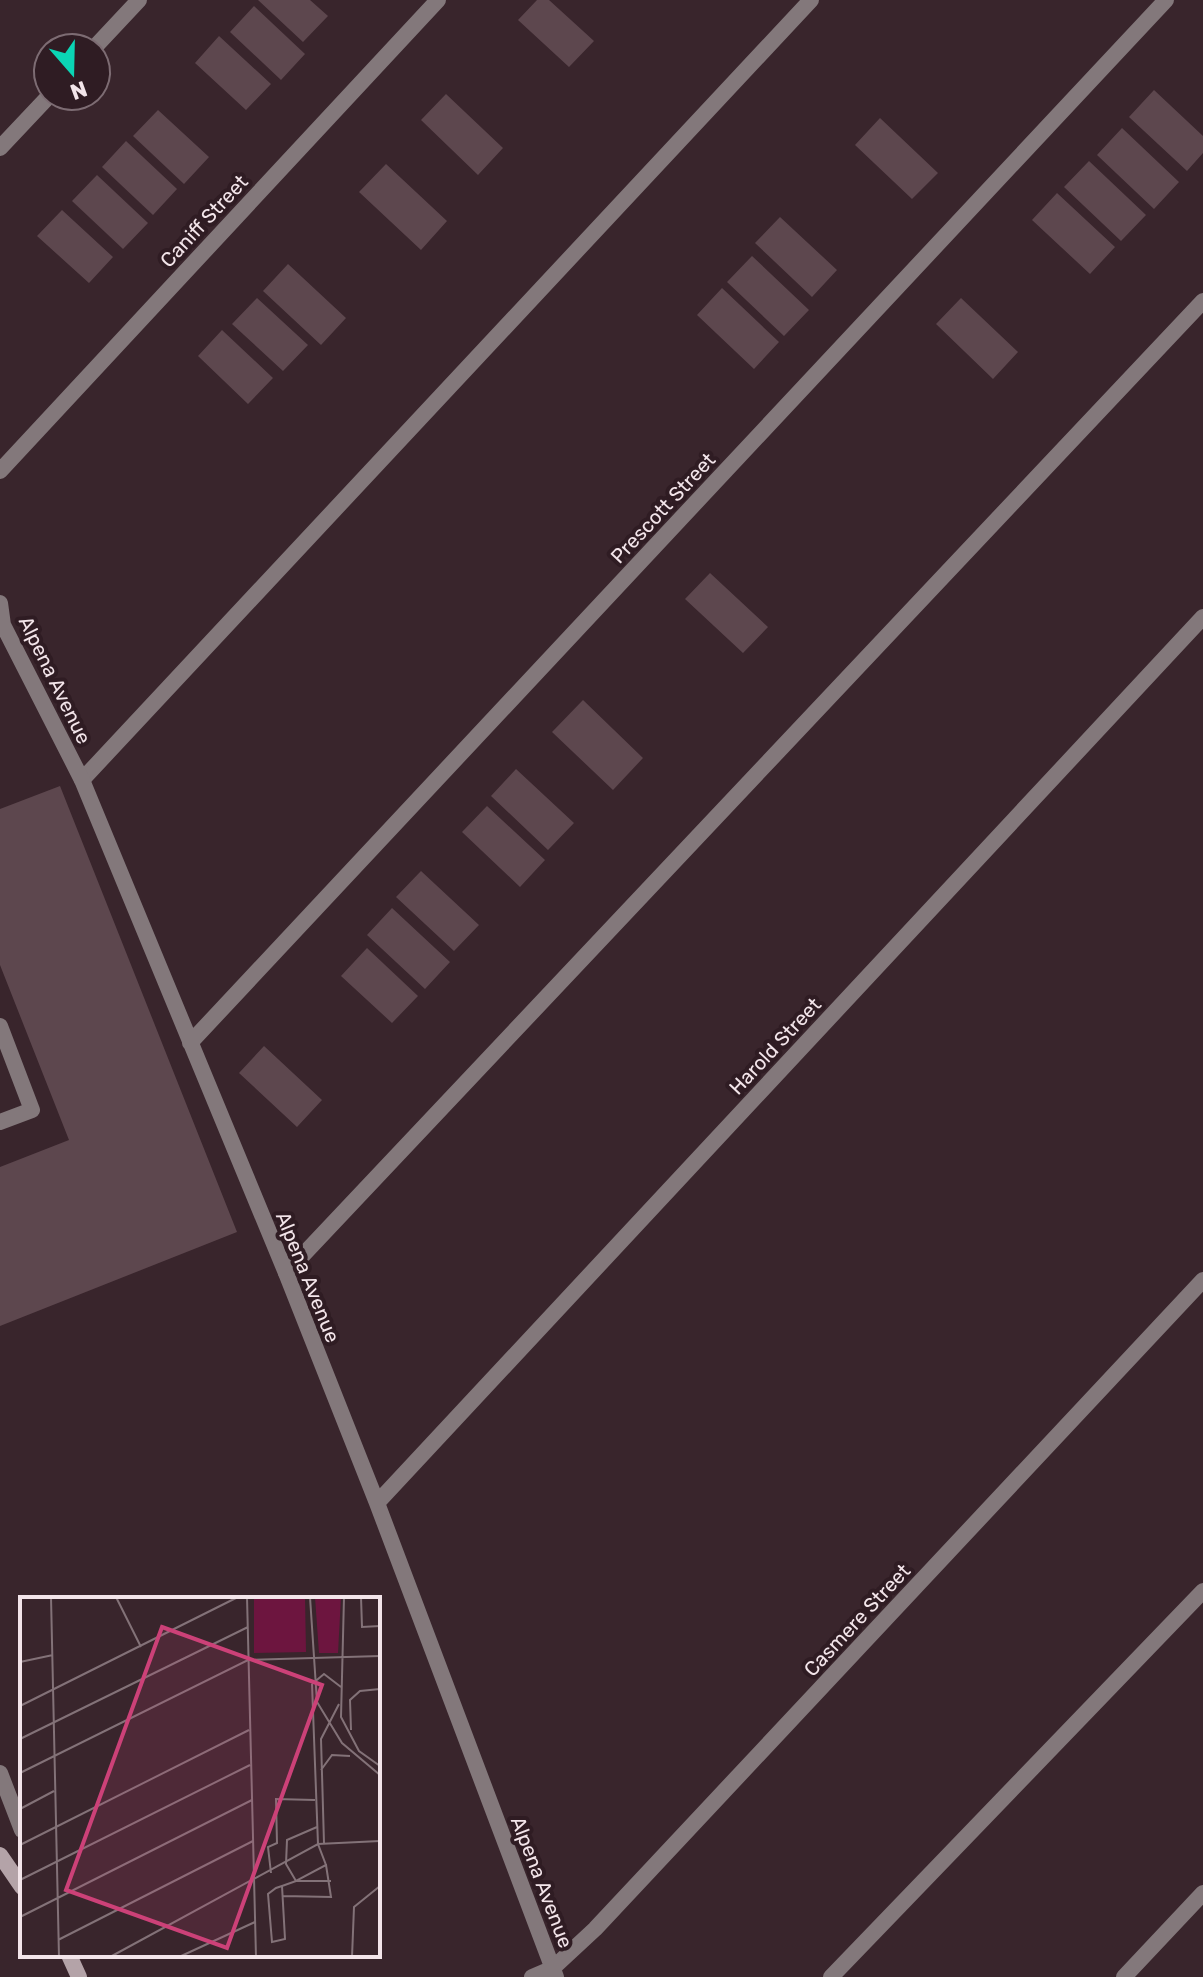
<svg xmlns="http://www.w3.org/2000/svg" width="1203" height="1977" viewBox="0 0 1203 1977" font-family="Rubik,sans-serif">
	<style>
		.building { fill: #5d474e }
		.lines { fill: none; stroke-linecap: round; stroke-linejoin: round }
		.service { stroke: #83787b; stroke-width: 16 }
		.minor { stroke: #83787b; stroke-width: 16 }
		.tertiary { stroke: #83787b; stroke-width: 16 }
		.secondary { stroke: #b4a3a8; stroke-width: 16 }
		.labels { text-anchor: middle; stroke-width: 8; stroke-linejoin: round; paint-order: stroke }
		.street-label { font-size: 20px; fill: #f3e5ea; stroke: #2f1c23 }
		.inset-road { fill: none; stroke: #837278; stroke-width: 2 }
		.view { fill: #cc4178; fill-opacity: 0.15; stroke: #cc4178; stroke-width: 4 }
		.inset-edge { fill: none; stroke: #f3e5ea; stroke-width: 4 }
	</style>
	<rect width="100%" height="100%" fill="#39252c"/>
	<path class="building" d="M258,0h52l18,16 -25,26z
		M537,0h12l45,41 -25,26 -51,-47z
		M254,6l51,48 -24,26 -51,-48z
		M219,36l52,48 -25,26 -51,-47z
		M1154,90l49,46v17l-16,18 -58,-54z
		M446,94l57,54 -25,27 -57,-55z
		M158,110l51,47 -25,27 -51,-48z
		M880,118l58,55 -26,26 -57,-54z
		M1122,128l57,54 -25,27 -57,-54z
		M126,141l51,48 -24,26 -51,-48z
		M1089,161l57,54 -25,26 -57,-54z
		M386,164l61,57 -26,29 -62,-58z
		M97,175l51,48 -25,26 -51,-48z
		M1057,193l58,54 -25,27 -58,-54z
		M62,210l51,47 -24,26 -52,-47z
		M780,217l57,53 -25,27 -57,-54z
		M752,256l57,54 -25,26 -57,-54z
		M288,264l58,54 -25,27 -58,-54z
		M722,288l57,54 -25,27 -57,-54z
		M257,298l51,47 -25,26 -51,-47z
		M961,298l57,54 -25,27 -57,-55z
		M222,330l51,48 -25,26 -50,-48z
		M710,573l58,54 -25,26 -58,-54z
		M583,700l60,58 -30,32 -61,-58z
		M516,769l58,54 -26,27 -57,-54z
		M60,786l177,446 -237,94v-159l69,-27 -69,-175v-156z
		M487,806l58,54 -25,27 -58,-55z
		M421,871l58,54 -25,26 -58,-54z
		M392,908l58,54 -25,27 -58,-54z
		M367,948l51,48 -26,27 -51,-47z
		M264,1046l58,54 -25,27 -58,-54z"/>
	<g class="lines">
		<path class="service" d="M94,48l45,-48
			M0,148l49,-52
			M82,780l729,-780
			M0,1026l32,84 -32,12
			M286,1273l917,-972
			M831,1977l372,-386"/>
		<path class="minor" d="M0,603l3,22 79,155 204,493 91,230 179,474
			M190,1043l976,-1043
			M377,1503l826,-886
			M532,1977l21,-9 42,-39 608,-649
			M1124,1977l79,-84"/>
		<path class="tertiary" d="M0,471l438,-471
			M0,1773l22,57"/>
		<path class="secondary" d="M0,1855l22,32
			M69,1955l10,22"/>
	</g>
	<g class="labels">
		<g class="street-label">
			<text transform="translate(204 221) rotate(-47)" y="7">Caniff Street</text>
			<text transform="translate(663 508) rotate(-47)" y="7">Prescott Street</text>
			<text transform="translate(55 680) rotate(64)" y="7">Alpena Avenue</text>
			<text transform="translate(775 1046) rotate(-47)" y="7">Harold Street</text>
			<text transform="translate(308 1277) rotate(68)" y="7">Alpena Avenue</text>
			<text transform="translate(857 1620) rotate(-47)" y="7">Casmere Street</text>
			<text transform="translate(542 1882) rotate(69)" y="7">Alpena Avenue</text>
		</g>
	</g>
	<g transform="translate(20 1597)">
		<rect width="360" height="360" fill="#39252c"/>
		<path d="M234,0h51l1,55 -52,1zM295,0h26l-3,56h-19z" fill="#6d153f"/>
		<path class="inset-road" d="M31,0l8,360M96,0l25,50M227,0l9,360M290,0l7,105 25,41 38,32M324,0l-3,120 18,34 21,15M341,0l1,30 18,-1M0,65l33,-7M292,87l6,160 8,21 -30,16 -10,-17 1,-24 30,-13M292,87l12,-10 17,13M0,109l218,-109M331,133l-1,-30 10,-9 20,-2M0,142l228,-112M301,173l11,-15 18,1M0,176l228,-113 132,-4M0,212l34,-18M304,246l-3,-104 18,-35M0,248l229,-115M251,276l-3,-26 9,-4 -1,-44 39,1M0,283l230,-115M262,289l3,53 -13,3 -4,-48 8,-6 6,-2 14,-5h35M263,299l48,1 -5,-32M0,320l232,-117M38,343l195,-99M90,360l208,-113 62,-3M159,360l76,-35M332,360l2,-50 26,-21"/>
		<path class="view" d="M142,30l160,58 -95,263 -161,-58z"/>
		<rect width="360" height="360" class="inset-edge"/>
	</g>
	<g transform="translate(72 72) rotate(160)"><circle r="38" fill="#2f1c23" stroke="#7d6c73" stroke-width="2"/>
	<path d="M0-6L14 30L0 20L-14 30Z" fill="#0bd5b5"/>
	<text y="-12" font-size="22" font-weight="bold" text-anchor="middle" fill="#f3e5ea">N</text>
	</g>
</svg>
